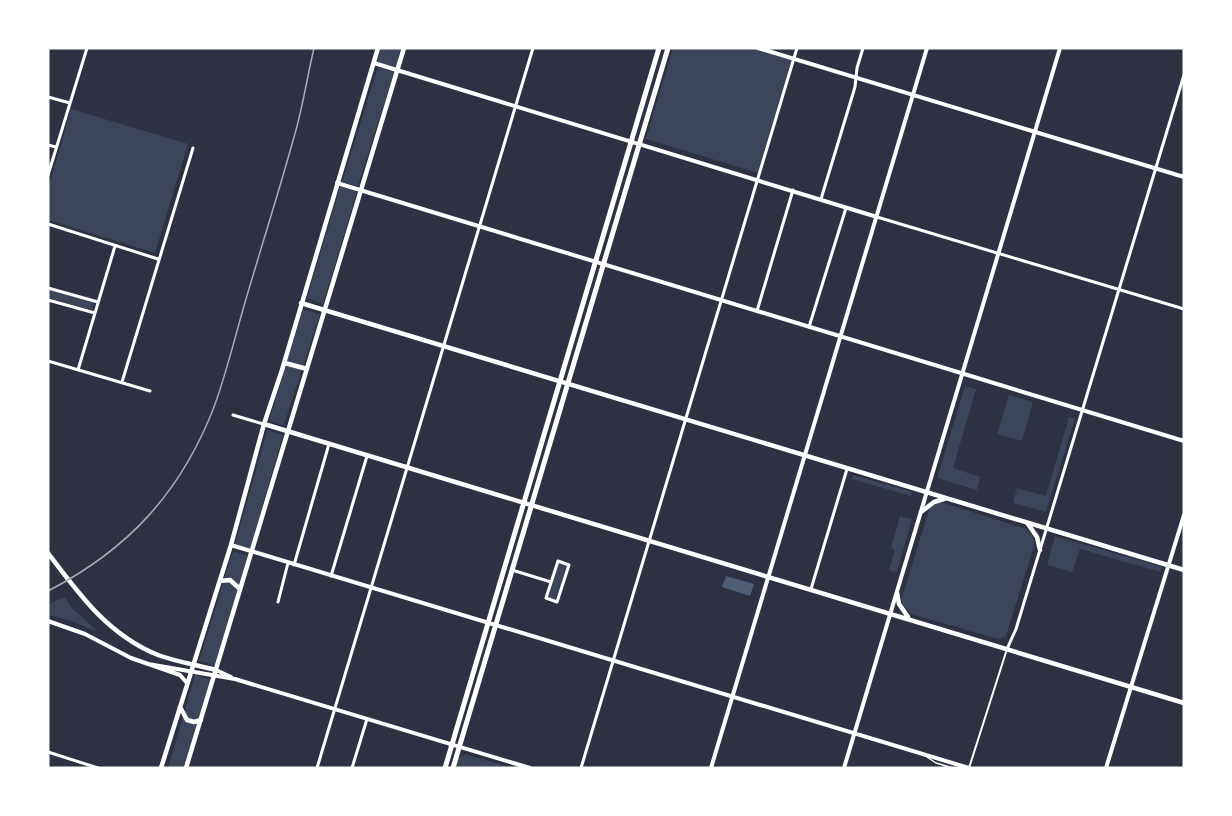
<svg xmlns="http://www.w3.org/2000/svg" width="1232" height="816" viewBox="0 0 1232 816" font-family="'Asap Condensed',sans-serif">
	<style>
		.green { fill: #3c4559 }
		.water { fill: #4f5d75 }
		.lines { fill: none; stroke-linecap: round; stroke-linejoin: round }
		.service { stroke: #fff; stroke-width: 1.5 }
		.pedestrian { stroke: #fff; stroke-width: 2 }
		.minor { stroke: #fff; stroke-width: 3 }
		.tertiary { stroke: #fff; stroke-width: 4 }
		.secondary { stroke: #fff; stroke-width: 4.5 }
		.primary { stroke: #fff; stroke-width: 5 }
		.rail { stroke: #abadb3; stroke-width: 1.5 }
	</style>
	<rect width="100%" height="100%" fill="#2d3142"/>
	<path class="green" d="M381,48h20l-5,19 -19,-5z
		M673,48h79l40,12 -34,113 -112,-34z
		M378,67l16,5 -36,114 -16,-4z
		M71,109l117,35 -33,109 -107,-33v-30z
		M340,187l17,5 -34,112 -16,-6z
		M48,289l46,13 -2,8 -44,-12z
		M303,309l17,5 -36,111 -15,-4z
		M965,386l11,3 -23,79 27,9 -3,13 -40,-12z
		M1009,395l24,7 -11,39 -25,-7z
		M1069,417l6,2 -29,93 -33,-9 4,-15 29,8z
		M267,430l16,5 -33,114 -15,-5z
		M853,475l59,17 -1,4 -59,-17z
		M935,503h9l82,26 7,7 1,10 -28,90 -8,3 -87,-25 -9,-10v-7l27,-87z
		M900,516l12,3 -15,53 -8,-2 6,-20 -4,-2z
		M1055,536l107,31 -1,5 -81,-23 -8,23 -25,-7z
		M233,551l15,5 -33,109 -16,-4z
		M559,562l9,3 -12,35 -8,-3z
		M65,597l5,9 28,26 -29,-12 -21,-5v-11z
		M195,675l16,5 -26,88h-17z
		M465,754l47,14h-57l3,-9z"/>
	<path class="water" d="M726,576l28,8 -4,12 -28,-9z"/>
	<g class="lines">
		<path class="service" d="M927,757l9,6 17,5"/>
		<path class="pedestrian" d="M969,768l38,-119"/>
		<path class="minor" d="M48,97l22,6
			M48,145l8,2
			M48,175l39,-127
			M821,199l34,-112 2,-19 6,-20
			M877,217l307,92
			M48,224l110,35
			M48,288l50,14
			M48,300l47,13
			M757,311l36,-121
			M809,327l37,-119
			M48,361l102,30
			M78,370l37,-124
			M122,382l71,-234
			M233,415l30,9
			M558,561l11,4 -12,37 -11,-4z
			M294,565l35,-121
			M512,570l39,12
			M331,576l36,-120
			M811,589l36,-120
			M278,602l10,-39
			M1007,649l9,-20 168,-554
			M48,752l50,16
			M317,768l216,-720
			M352,768l15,-49
			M581,768l216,-720"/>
		<path class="tertiary" d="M758,48l426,129
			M374,63l503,154
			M337,183l847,258
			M231,545l738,223
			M48,621l37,13 46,24 49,17 7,8
			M148,664l87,15 295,89
			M216,670l15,7
			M711,768l216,-720
			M844,768l216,-720
			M1106,768l78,-253"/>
		<path class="secondary" d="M301,303l883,267
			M285,363l22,6
			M264,424l920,279
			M921,512l13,-10 10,-3
			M1028,524l9,13 3,13
			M48,553c31,41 60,82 110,102 19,7 39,10 58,15
			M220,581l10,-1 10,9
			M897,593l2,11 9,13
			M180,707l7,13 7,2 7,-2
			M161,768l70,-223 33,-121 18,-54 96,-322
			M186,768l218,-720"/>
		<path class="primary" d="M445,768l214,-720
			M453,768l215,-720"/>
		<path class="rail" d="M48,591c81,-42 133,-99 166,-184 14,-38 23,-79 35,-118 15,-51 31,-101 45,-152 9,-30 13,-60 20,-89"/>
	</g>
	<rect width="1232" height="816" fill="none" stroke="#ffffff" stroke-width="99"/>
</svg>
